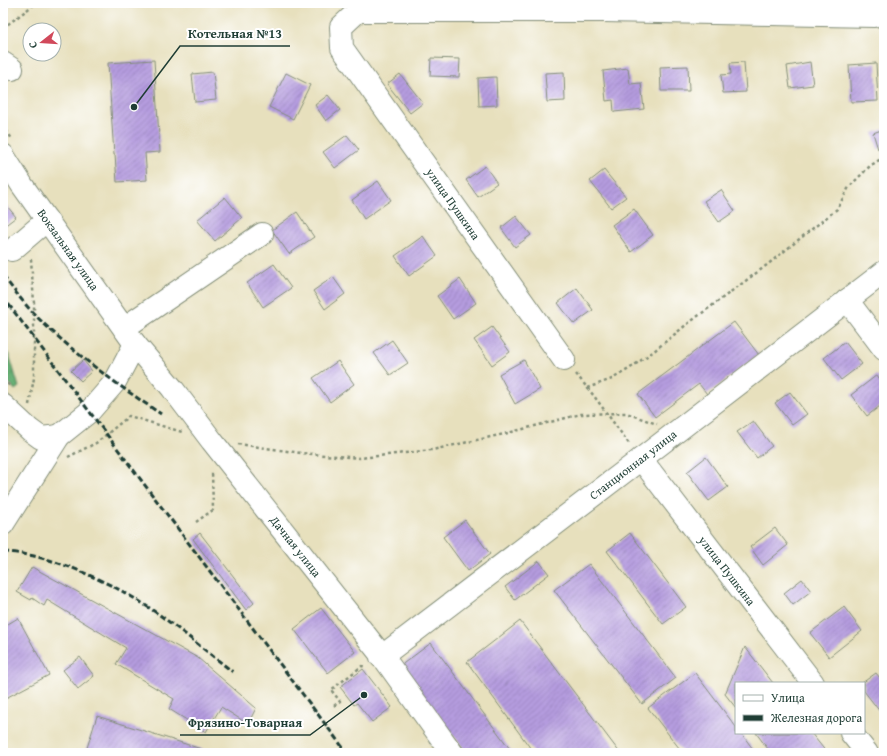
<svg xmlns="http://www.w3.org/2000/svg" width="887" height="756" viewBox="0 0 887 756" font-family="'Gentium Book Plus',serif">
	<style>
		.forest { fill: url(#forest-crowns); stroke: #447654 }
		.building { fill: url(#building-hatch) }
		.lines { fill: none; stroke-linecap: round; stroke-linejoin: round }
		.minor-casing { stroke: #838e78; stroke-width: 24 }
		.path { stroke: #838e78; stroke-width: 2.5; stroke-dasharray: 3 3; stroke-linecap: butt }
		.minor { stroke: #fff; stroke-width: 22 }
		.rail { stroke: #1f3d34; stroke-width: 3; stroke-dasharray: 6 3; stroke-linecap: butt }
		.labels { text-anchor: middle; stroke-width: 4; stroke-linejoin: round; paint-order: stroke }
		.street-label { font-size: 12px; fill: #1f3d34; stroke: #fff }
		.leader { fill: none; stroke: #1f3d34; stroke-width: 1.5 }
		.callout-dot { fill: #1f3d34; stroke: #fff; stroke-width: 1.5 }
		.callout-label { font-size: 13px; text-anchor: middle; font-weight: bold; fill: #1f3d34; stroke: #fff; stroke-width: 4; stroke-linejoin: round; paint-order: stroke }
	</style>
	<defs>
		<pattern id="forest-crowns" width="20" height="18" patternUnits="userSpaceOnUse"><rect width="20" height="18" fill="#68af74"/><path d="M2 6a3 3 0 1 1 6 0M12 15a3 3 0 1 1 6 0" fill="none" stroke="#559060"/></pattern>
		<pattern id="building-hatch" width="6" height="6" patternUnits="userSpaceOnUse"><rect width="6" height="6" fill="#b59cdf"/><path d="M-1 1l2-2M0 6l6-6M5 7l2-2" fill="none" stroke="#9380b6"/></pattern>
	</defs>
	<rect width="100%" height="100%" fill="#fff"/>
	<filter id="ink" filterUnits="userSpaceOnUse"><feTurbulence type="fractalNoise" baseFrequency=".025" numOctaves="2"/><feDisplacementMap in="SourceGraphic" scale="8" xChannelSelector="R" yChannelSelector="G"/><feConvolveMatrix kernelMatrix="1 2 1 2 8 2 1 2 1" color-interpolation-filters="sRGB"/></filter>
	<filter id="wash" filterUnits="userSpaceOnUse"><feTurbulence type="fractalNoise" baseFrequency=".012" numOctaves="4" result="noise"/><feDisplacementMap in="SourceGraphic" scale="16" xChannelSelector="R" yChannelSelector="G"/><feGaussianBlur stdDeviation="0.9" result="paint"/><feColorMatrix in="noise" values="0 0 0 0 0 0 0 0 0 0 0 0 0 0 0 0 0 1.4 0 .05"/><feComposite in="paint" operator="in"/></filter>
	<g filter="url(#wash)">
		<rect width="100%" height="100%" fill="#e7e0bd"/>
		<path class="forest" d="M3,350l6,4 10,33 -4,3 -12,-14z"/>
		<g id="blocks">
			<path class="building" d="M431,58l29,1 -1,18 -29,-1z
				M154,60l6,92 -15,1 2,27 -30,2 -2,-27h-1l-6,-92z
				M744,62l2,30 -23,1 -2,-18 10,-1 -1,-11z
				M810,62l3,23 -23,3 -3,-22z
				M876,63l2,38 -27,1 -2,-37z
				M688,66l1,25h-28l-1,-24z
				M628,68l2,16 11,-1 3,26 -30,3 -1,-12 -7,1 -3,-30z
				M213,72l3,28 -21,2 -3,-28z
				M564,72l1,29 -18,1 -2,-29z
				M286,73l24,12 -17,34 -24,-12z
				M400,74l23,29 -13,10 -23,-29z
				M496,77l1,28 -18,1 -1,-28z
				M328,95l12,15 -14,11 -11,-16z
				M884,129v18l-6,2 -5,-16z
				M347,135l12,15 -24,18 -12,-16z
				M485,166l12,17 -19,14 -12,-17z
				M604,170l22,27 -15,11 -21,-27z
				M378,181l13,19 -27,19 -12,-19z
				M721,190l14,21 -16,11 -15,-21z
				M225,197l17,21 -27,23 -18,-21z
				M3,201l13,16 -13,10z
				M634,209l19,26 -22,17 -19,-27z
				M297,212l17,25 -25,17 -17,-24z
				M516,216l15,19 -16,12 -14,-19z
				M423,236l14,20 -28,20 -14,-20z
				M274,264l17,24 -28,19 -16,-24z
				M333,277l12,17 -20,15 -12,-18z
				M460,279l16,24 -23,16 -16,-23z
				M577,288l16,22 -19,14 -16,-21z
				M734,322l25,33 -52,39 -8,-10 -44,33 -17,-23z
				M492,327l18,25 -18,13 -18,-25z
				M392,340l16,23 -18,12 -16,-22z
				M845,342l17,22 -21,16 -17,-22z
				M83,360l9,11 -11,10 -10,-10z
				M524,360l16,29 -25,15 -16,-30z
				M338,361l16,23 -24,18 -17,-24z
				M877,375l7,10v18l-17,13 -16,-21z
				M790,392l17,22 -15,11 -17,-22z
				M753,421l19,25 -15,12 -20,-26z
				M706,457l22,30 -19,14 -22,-29z
				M465,520l25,34 -22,17 -25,-34z
				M775,528l13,17 -25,20 -13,-18z
				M200,533l54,70 -8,7 -53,-71z
				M630,533l56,74 -23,17 -56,-73z
				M539,561l10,13 -34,26 -10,-13z
				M589,564l87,114 -34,26 -88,-114z
				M32,567l166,91 58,50 -8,16 -27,-17 -15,25 -37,-23 5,-10 -58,-35 10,-16 -79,-48 -3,6 -12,-8 -1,2 -14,-8z
				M802,579l9,12 -18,14 -9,-12z
				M844,607l18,24 -33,26 -19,-24z
				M321,608l34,44 -27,21 -34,-44z
				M18,618l31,57 -45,24 -1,-72z
				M520,621l100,132h-86l-67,-91z
				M431,643l82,110h-46l-67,-87z
				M745,647l28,36h-37v25l-11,-14z
				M80,657l14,19 -16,13 -15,-19z
				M363,669l29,38 -20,15 -15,-19 -3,2 -14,-18z
				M695,673l41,54v6h5l15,20h-73l-35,-45z
				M876,673l8,10v27l-3,3 -17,-22v-8h-2z
				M97,716l117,37h-122l-6,-2z
				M756,733h55l16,20h-56z"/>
		</g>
	</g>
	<g filter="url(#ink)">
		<use href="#blocks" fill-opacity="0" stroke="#838e78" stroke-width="1"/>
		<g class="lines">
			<g class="minor-casing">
				<g id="minor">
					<path d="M3,63l9,6"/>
					<path id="s1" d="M3,155l19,30 113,159 37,44 40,53 174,220 66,92"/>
					<path d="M12,250l35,-30"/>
					<path d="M847,300l37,49"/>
					<path d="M124,328l138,-94"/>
					<path d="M564,360l-222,-312 -1,-21 17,-16h245l271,5 10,-5"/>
					<path d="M3,405l27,25 11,8 18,-2"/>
					<path id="s2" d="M641,459l172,224"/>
					<path d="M3,524l56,-88 30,-24 26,-30 20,-38"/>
					<path id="s3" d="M381,657l260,-198 243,-187"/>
					<path d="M851,733l16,20"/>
				</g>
			</g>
			<path class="path" d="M3,28l33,-25
				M3,125l9,14
				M576,374l18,22 36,49
				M3,379l8,8
				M587,388l25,-9 17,-10 25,-18 32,-26 81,-60 70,-56 12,-22 21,-21 14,-9
				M29,405l5,-27v-75l-3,-44
				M238,444l63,9 59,5 72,-8 72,-16 77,-20 45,-1 31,11
				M68,457l28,-14 33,-27 53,16
				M196,522l17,-12 -1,-39
				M334,706l6,-5 -9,-11 31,-24 3,1"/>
			<use href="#minor" class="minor"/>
			<path class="rail" d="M3,276c10,13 20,26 31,38 38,38 82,70 127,100
				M3,297l344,456
				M3,552c27,1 52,9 77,19 15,7 32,14 47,23 37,21 71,51 106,78"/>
		</g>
	</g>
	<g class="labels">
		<g class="street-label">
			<text transform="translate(453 204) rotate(55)" y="4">улица Пушкина</text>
			<text dy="4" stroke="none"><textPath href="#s1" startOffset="115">Вокзальная улица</textPath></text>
			<text dy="4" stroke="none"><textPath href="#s3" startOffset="317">Станционная улица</textPath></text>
			<text dy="4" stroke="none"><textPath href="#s1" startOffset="489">Дачная улица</textPath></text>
			<text dy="4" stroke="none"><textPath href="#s2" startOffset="141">улица Пушкина</textPath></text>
		</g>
	</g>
	<path class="leader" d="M134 107L180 46H290M364 695L310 735H180"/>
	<g class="callout-dot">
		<circle cx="134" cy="107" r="4"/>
		<circle cx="364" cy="695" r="4"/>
	</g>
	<g class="callout-label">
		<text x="235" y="38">Котельная №13</text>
		<text x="245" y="727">Фрязино-Товарная</text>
	</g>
	<rect width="887" height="756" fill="none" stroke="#fff" stroke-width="16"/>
	<rect x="735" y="682" width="130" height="52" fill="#ffffff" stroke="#a5b1ae"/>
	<rect x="743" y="695" width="20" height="6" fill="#ffffff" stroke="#a5b1ae"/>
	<text x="771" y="702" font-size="12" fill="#1f3d34">Улица</text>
	<rect x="743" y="715" width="20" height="6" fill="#1f3d34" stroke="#a5b1ae"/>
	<text x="771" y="722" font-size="12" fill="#1f3d34">Железная дорога</text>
	<g transform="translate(42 42) rotate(253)"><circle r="19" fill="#ffffff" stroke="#a5b1ae"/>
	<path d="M0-3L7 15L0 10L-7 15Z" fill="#d1495b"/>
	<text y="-6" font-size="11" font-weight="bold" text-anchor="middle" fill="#1f3d34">С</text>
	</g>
</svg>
